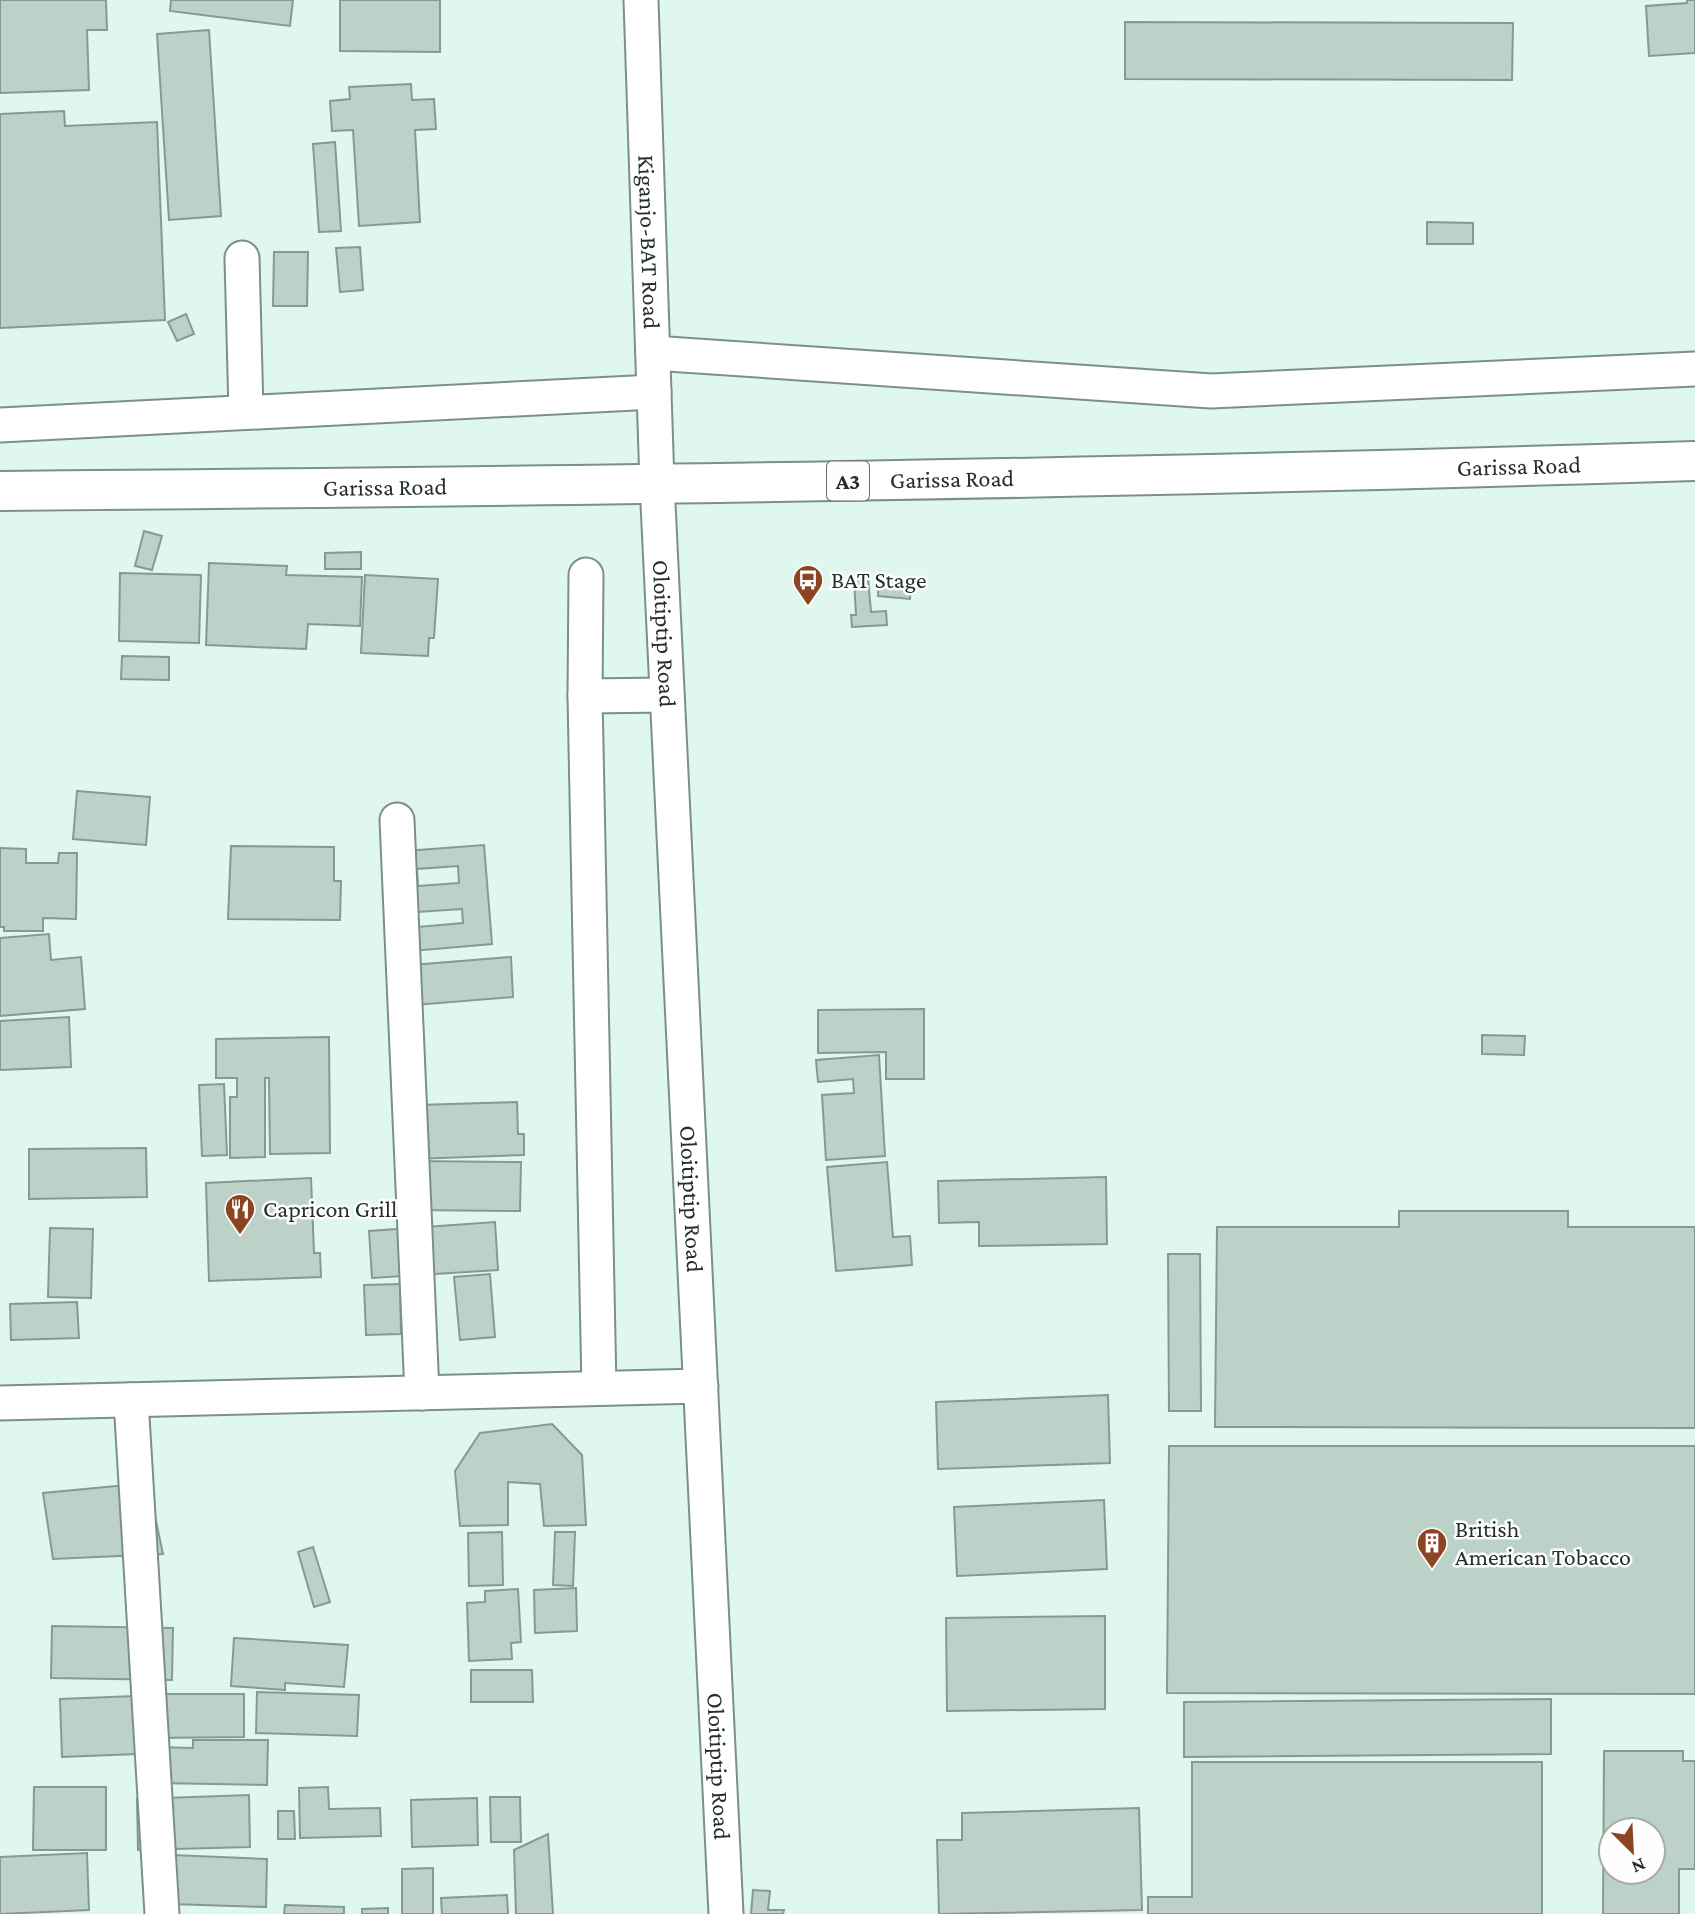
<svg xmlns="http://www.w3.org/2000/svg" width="1695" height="1914" viewBox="0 0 1695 1914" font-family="'Crimson Pro',serif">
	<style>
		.building { fill: #bcd2c9; stroke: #859a92; stroke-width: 2; fill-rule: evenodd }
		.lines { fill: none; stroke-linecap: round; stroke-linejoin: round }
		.minor-casing { stroke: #7b9087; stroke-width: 37 }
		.highway-casing { stroke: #7b9087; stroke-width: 42 }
		.minor { stroke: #fff; stroke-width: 33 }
		.highway { stroke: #fff; stroke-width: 38 }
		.labels { text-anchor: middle; stroke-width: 5; stroke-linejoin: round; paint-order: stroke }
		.shield { fill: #fefefe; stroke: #676d6b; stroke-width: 2 }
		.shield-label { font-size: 23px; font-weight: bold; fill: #262f2c }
		.street-label { font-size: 24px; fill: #262f2c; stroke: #fefefe }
		.poi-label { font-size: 24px; fill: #262f2c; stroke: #fefefe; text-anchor: start }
	</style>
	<rect width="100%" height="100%" fill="#e0f7ee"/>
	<path class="building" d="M0,0h106l1,30h-20l2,60 -89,3z
		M171,0h122l-3,26 -120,-15z
		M340,0h100v52l-100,-1z
		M1687,0h8v53l-46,3 -3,-50 41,-3z
		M1125,22l388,1 -1,57 -387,-1z
		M209,30l12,186 -52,4 -12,-186z
		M411,84l1,16 22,-1 2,30 -21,1 5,92 -61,4 -6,-96 -21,1 -2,-30 20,-2 -1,-12z
		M64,111l1,15 92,-4 8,198 -165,8v-214z
		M335,142l6,89 -22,1 -6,-88z
		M1427,222l46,1v21h-46z
		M360,247l3,43 -23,2 -4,-44z
		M274,252h34l-1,54h-34z
		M186,314l8,20 -17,7 -9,-19z
		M144,531l18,5 -10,34 -17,-4z
		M361,552v17h-36v-16z
		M209,563l78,3 -1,9 76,2 -2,49 -52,-2 -2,25 -100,-4z
		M120,573l81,2 -2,68 -80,-2z
		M365,575l73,4 -4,59h-5l-1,18 -67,-3z
		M868,578l3,34 15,-1 1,14 -35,2 -1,-12h5l-2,-36z
		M879,578l32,4 -1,17 -32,-3z
		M122,656l47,1v23l-48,-1z
		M77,791l73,6 -4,48 -73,-6z
		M484,845l8,99 -92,8 -8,-100zM458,866l1,17 -41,3 -1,-17zM462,909l1,14 -45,4 -1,-15z
		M231,846l103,1v34h7l-1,39 -112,-1z
		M0,848l26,1v14h32l1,-10h18l-1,66 -33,-1v13h-39v-4h-4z
		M49,934l2,26 30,-3 4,52 -85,7v-78z
		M511,957l2,40 -110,9 -3,-40z
		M924,1009v70h-38v-27l-68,1v-43z
		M69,1017l2,50 -71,3v-49z
		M1482,1035l43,1 -1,19 -42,-1z
		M329,1037l1,116 -60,1 -1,-76h-4v79l-35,1v-61h7v-19h-21v-39z
		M879,1055l6,101 -59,4 -4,-65 32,-2 -1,-14 -35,3 -2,-22z
		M224,1084l3,71 -25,1 -3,-71z
		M517,1102l1,32h6v21l-110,4 3,-54z
		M146,1148l1,49 -118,2v-50z
		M414,1161l107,1 -1,49 -107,-1z
		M887,1162l6,75 17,-1 2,29 -76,6 -9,-104z
		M1106,1177l1,67 -128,2v-24l-40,1 -1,-42z
		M311,1178l3,75h6l1,24 -112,4 -3,-98z
		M1399,1211h169v16h127v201l-480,-1 2,-200h182z
		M495,1222l3,48 -126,8 -3,-47z
		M50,1228l43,1 -2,69 -43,-1z
		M1168,1254h32l1,157h-32z
		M490,1274l5,63 -35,3 -6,-63z
		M400,1284l1,50 -35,1 -2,-50z
		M77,1302l2,36 -68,2 -1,-36z
		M1108,1395l2,68 -172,6 -2,-67z
		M552,1424l30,31 4,70 -42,1 -4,-42 -32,-2v43l-48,1 -5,-55 25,-38z
		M1169,1446h526v248l-528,-1z
		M148,1483l15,71 -110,5 -10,-66z
		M1104,1500l3,69 -150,7 -3,-69z
		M502,1532l1,53 -34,1 -1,-53z
		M555,1532h20l-2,54 -20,-1z
		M313,1547l17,55 -16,5 -16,-55z
		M576,1588l1,43 -42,2 -1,-43z
		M518,1589l3,53 -10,1 1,16 -43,2 -2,-58 18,-1v-11z
		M1105,1616v93l-158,2 -1,-93z
		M52,1626l121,2 -1,52 -121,-2z
		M234,1638l114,7 -4,42 -59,-4v7l-54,-4z
		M471,1670h61l1,32h-62z
		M257,1692l102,3 -2,41 -101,-3z
		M150,1694h94v43l-94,1z
		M135,1696l2,58 -75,3 -2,-58z
		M1551,1699v55l-367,3v-55z
		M193,1740h75l-1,45 -110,-2v-36l36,1z
		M1604,1751h79v10h12v108h-16v45h-76zM1611,1830h42v42h-42z
		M1192,1762h350v152h-394v-17h44z
		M34,1787h72v63h-73z
		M328,1787l1,22 51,-1 1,28 -81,2 -1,-50z
		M249,1795l1,52 -112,3 -1,-51z
		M490,1797h30l1,45h-30z
		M477,1798l1,47 -66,2 -1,-47z
		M1139,1808l3,102 -203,4 -2,-74h25v-27z
		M278,1811h16l1,28h-17z
		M548,1834l5,80h-37l-2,-64z
		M87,1853l2,57 -89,4v-57z
		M172,1855l95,4 -1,48 -96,-3z
		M433,1868v46h-31v-45z
		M753,1890l17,1 -2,19h16l-1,4h-32z
		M507,1895l1,19h-66l-1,-16z
		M285,1905l59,2v7h-60z
		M388,1908v6h-26v-5z"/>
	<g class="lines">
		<g class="minor-casing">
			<g id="minor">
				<path id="s1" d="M641,0l16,483 69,1431"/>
				<path d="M242,258l4,154"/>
				<path d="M653,353l558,38 484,-22"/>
				<path d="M0,425l654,-33"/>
				<path d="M586,575l-1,121 14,692"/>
				<path d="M585,696l82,-1"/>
				<path d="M397,820l25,573"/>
				<path d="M131,1400l31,514"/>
				<path d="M0,1403l701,-17"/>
			</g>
		</g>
		<g class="highway-casing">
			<g id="highway">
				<path id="s2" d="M0,491c565,-5 1130,-12 1695,-30"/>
			</g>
		</g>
		<use href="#minor" class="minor"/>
		<use href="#highway" class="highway"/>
	</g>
	<defs>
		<g id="bus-pin" transform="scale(1.575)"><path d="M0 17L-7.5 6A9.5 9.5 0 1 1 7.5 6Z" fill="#8c4522" stroke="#fefefe"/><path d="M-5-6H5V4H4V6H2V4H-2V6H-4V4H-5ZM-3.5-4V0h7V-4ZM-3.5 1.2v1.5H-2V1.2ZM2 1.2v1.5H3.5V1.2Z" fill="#fff"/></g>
		<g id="restaurant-pin" transform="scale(1.575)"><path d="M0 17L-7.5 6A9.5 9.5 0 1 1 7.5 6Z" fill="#8c4522" stroke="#fefefe"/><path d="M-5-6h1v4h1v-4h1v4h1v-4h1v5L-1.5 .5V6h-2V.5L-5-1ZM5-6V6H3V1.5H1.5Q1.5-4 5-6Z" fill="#fff"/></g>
		<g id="building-pin" transform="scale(1.575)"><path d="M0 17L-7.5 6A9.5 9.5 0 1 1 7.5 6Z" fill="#8c4522" stroke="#fefefe"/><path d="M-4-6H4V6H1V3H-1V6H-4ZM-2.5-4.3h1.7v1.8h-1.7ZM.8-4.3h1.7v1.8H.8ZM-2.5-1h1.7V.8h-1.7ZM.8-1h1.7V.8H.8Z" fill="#fff"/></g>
	</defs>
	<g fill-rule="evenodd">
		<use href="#bus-pin" x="808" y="580"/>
		<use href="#restaurant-pin" x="240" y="1209"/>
		<use href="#building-pin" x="1432" y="1543"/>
	</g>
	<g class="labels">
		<rect class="shield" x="827" y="461.5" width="42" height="39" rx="5"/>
		<g class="shield-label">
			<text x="848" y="489">A3</text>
		</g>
		<g class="street-label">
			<text dy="8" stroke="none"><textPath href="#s1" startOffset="242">Kiganjo-BAT Road</textPath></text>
			<text dy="8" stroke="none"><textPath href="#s2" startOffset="1519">Garissa Road</textPath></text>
			<text dy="8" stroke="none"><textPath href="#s2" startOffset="952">Garissa Road</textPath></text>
			<text dy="8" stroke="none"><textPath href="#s2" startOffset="385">Garissa Road</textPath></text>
			<text dy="8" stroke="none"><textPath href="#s1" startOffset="634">Oloitiptip Road</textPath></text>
			<text dy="8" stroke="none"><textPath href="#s1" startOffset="1200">Oloitiptip Road</textPath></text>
			<text dy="8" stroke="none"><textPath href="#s1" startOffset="1768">Oloitiptip Road</textPath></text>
		</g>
		<g class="poi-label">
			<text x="831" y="588">BAT Stage</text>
			<text x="263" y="1217">Capricon Grill</text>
			<text x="1455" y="1537">British<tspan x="1455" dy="28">American Tobacco</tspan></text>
		</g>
	</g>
	<g transform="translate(1632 1851) rotate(156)"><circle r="33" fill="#fefefe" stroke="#a8abaa" stroke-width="2"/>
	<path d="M0-5L12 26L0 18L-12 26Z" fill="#8c4522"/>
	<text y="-10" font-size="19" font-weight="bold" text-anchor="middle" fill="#262f2c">N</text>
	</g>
</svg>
